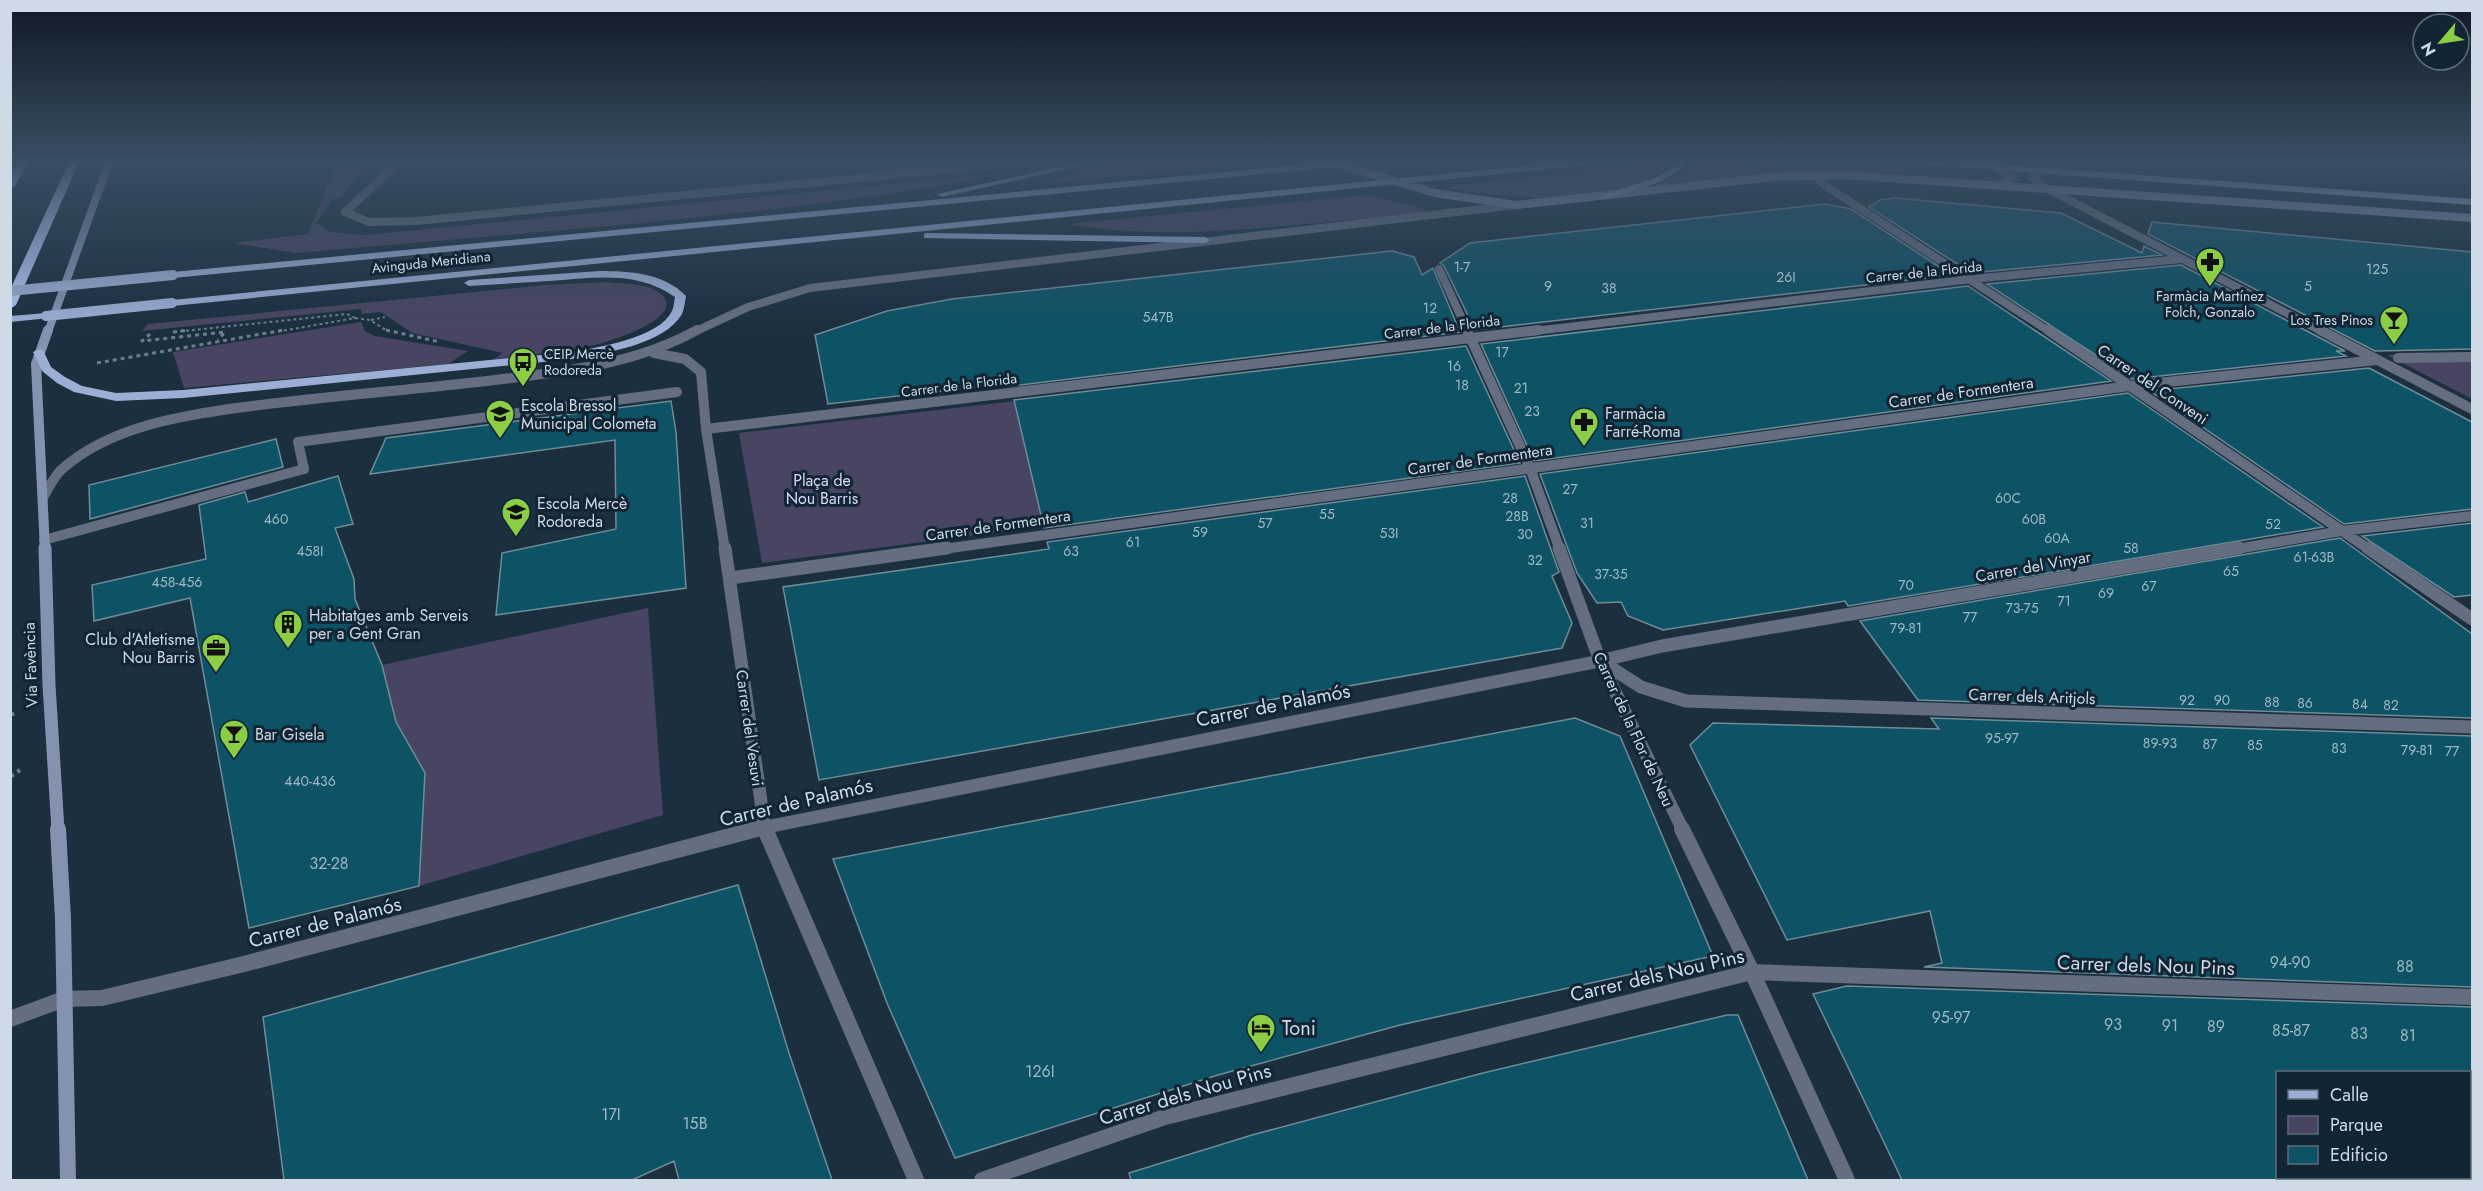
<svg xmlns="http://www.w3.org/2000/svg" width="2483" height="1191" viewBox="0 0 2483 1191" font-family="Jost,sans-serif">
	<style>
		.green { fill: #474562 }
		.building { fill: #0e5265; stroke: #6e8d98; stroke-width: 1.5 }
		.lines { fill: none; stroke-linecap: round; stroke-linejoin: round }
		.path-far2 { stroke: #6d7d8b; stroke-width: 2; stroke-dasharray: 3 3; stroke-linecap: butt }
		.path-far1 { stroke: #6d7d8b; stroke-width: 3; stroke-dasharray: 4 4; stroke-linecap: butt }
		.path { stroke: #6d7d8b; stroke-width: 4; stroke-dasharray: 4.5 4.5; stroke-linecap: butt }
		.lane-far1 { stroke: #656e80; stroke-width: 8 }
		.lane { stroke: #656e80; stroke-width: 10 }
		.street-far3 { stroke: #656e80; stroke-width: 8 }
		.street-far2 { stroke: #656e80; stroke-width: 10 }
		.street-far1 { stroke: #656e80; stroke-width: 13 }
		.street { stroke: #656e80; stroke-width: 16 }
		.secondary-far3 { stroke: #8492b0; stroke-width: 8 }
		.secondary-far2 { stroke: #8492b0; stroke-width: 10 }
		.secondary-far1 { stroke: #8492b0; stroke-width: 13 }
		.secondary { stroke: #8492b0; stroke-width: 16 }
		.primary { fill: #9caed4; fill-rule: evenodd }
		.highway { fill: #b2c7f6; fill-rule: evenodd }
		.primary-bridge { stroke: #9caed4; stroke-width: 10 }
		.labels { text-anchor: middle; stroke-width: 6; stroke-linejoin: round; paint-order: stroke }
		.far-street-label { font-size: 14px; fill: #cedae5; stroke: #112534 }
		.number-label { font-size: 14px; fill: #9eb8c5 }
		.far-poi-label { font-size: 14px; fill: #cedae5; stroke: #112534 }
		.street-label { font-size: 16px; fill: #cedae5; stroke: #112534 }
		.poi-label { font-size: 16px; fill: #cedae5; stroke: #112534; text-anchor: start }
		.park-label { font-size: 16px; fill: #dad8f5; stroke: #112534 }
		.near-number-label { font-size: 16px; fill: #9eb8c5 }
		.near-street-label { font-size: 20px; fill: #cedae5; stroke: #112534 }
		.near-poi-label { font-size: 20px; fill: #cedae5; stroke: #112534; text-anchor: start }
	</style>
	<rect width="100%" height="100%" fill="#1b2f3f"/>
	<path class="green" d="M337,162h29l-25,36 -9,1 -16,24 14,9 35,3 650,-63c-237,46 -479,59 -719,81l-62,-10 74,-9z
		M1124,162h120l8,2 -205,20 36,-14z
		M1662,162l12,2c-61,45 -162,36 -232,23z
		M1756,162h90l54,4 8,7 -52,-2 -82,2z
		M1714,163l36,2 9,9 -102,11 38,-20z
		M1367,195l61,15c-24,9 -56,7 -82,10 -92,9 -186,20 -278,4z
		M608,282c16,2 42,1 54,13 23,23 -50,45 -63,49 -34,8 -70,11 -105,15l9,-6 -91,-20 -31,-21 -19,2 -1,-5 -219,22 6,-7 397,-39z
		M361,322l4,9 10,5 93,15 -20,13 -264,24 -11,-36z
		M2472,354v45l-85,-44z
		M1015,401l29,125 -282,37 -23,-130z
		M648,608l15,207 -244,71 6,-113 -29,-51 -14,-57z"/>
	<path class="building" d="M1895,198l166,15 81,40 2,-7 18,9 -191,18 -102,-66 11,-7z
		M1825,204l26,5 101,66 -477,55 -31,-64 -4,-3 30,-20z
		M2152,222l320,30v97l-97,2 -227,-117z
		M1392,251l22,6 8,18 11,-7 27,64 -449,54v-3l-183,21 -13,-69 72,-24 65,-12z
		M2181,265l164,86h-9l10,5 -214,23 -145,-95z
		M1968,286l143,95 -577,80 -53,-117z
		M1466,346l54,117 -476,65 -30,-128z
		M2369,368l103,54v87l-128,15 -194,-133z
		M2128,393l195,134 -475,79 -3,-5 -182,29 -35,-14 -7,-14 -24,1 -20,-30 -37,-99z
		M671,401l5,31 10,156 -190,27 6,-62 114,-24 -1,-89 -245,34 16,-36z
		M276,439l7,28 -193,52 -1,-34z
		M338,476l15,48 -18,4 19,51 1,20 27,66 14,57 29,51 -6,113 -170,42 -59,-330 -96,23 -2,-36 114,-26 -7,-54 46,-13 3,10z
		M1525,476l34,96 -7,4 20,47 -10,25 -743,132 -36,-193 266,-38 -2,-7z
		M2472,523v72l-18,2 -92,-61z
		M2340,538l132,96v84l-554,-18 -58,-79z
		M1575,718l45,18 93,220 -313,69 -182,50 -263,83 -68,-155 -54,-144z
		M1931,718l541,18v251l-548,-20 18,-4 -12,-52 -143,29 -97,-195 23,-22 226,6z
		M738,885l51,168 43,127h-153l-5,-19 -42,19h-348l-21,-163z
		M1847,986l625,21v65h-195v108h-375l-89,-186z
		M1727,1015h11l70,165h-677l-2,-7 123,-38 227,-61z"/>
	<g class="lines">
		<path class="path-far2" d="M421,167l62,-5
			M2441,173l31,-6
			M355,318l15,2 19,12
			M371,320l14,-3
			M174,332l173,-18 8,4 -79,14"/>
		<path class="path-far1" d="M386,330l54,12
			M173,332l16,-2
			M150,334l-8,7 83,-9 -7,8
			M97,363l187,-33"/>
		<path class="path" d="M10,715l8,-3
			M10,777l10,-7"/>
		<path class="lane-far1" d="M399,162l-54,50 24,10 47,-1 609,-59
			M2053,162l9,11"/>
		<path class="lane" d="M44,540l260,-71"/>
		<path class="street-far3" d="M1989,162l24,15 -14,8
			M2041,171l-9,6 14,11 277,144
			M1820,175l-2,4 8,7 224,146
			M1439,269l29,63
			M694,332l54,-25 62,-19 706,-83
			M1526,332l446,-53 209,-20"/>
		<path class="street-far2" d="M1467,330l63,138 30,82
			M2048,330l322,220
			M2320,330l152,79
			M654,353l31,6 16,13 5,57 19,121
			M2398,358l74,-1
			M706,429l833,-99
			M304,469l-6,-27 379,-50
			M44,496c5,-9 10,-19 17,-26 51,-46 127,-55 191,-64 78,-10 157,-16 235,-25 72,-9 145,-15 210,-51
			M936,550l1193,-164 248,-26
			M2231,550l110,-19 131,-15"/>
		<path class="street-far1" d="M725,548l40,282
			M1559,548l41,113 83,169
			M2368,548l104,71
			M730,578l217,-30
			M1602,662l39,25 45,14 786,26
			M751,830l849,-169 62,-15 577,-98"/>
		<path class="street" d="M765,829l151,351
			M1682,829l70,143 95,208
			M10,1019l54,-20 38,-1 142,-34 513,-135
			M982,1180l183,-63 587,-145 720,25"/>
		<path class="secondary-far3" d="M1332,162l103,31 81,12 257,-28 70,-2 629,43
			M48,332l61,-170"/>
		<path class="secondary-far2" d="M45,550l-9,-186 12,-34"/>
		<path class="secondary-far1" d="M45,548l4,137 9,145"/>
		<path class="secondary" d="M58,829l5,90 5,261"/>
		<path class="primary" d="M1083,162h16l-157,35 -5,-3z
			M1330,162h31l-4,3 -1184,113 -5,-3 5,-3z
			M1563,162h30l-4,3 -1417,141 -5,-3 5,-3z
			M1681,162h9l-29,20 -57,17 -5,-3 56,-18z
			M1923,162h39l510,37v6l-545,-40z
			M927,233l278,4 5,3 -5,3 -281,-5v-4z
			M600,271c30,0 64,2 86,25 -1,6 -2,13 -4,18 -18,31 -78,39 -110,45l-389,39 -67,3 -42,-9 -17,-9 -15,-12 -9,-19 6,-3 4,1 8,17 14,10 17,9 34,7 67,-3 389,-38c27,-5 87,-14 100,-41 2,-4 2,-10 3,-14 -38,-27 -82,-19 -126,-16 -27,2 -53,3 -80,5l-5,-3 5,-3z
			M46,313l4,1v4l-40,4v-6z"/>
		<path class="highway" d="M18,162h10l-13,24 -5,3v-14z
			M69,162h10l-63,143 -6,4v-19z"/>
		<path class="primary-bridge" d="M10,291l163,-16
			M46,316l126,-13"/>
	</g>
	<linearGradient id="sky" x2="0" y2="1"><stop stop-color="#0f1a23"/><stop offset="0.49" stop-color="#394d63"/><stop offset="1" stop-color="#394d63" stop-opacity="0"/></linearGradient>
	<rect width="2483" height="329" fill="url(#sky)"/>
	<defs>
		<g id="pharmacy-pin" transform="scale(1.5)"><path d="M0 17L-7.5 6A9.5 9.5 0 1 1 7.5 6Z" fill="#8bce46" stroke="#112534"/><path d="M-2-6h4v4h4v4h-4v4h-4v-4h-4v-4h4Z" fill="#111"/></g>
		<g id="bar-pin" transform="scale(1.5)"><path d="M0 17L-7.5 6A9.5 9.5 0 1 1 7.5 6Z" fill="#8bce46" stroke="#112534"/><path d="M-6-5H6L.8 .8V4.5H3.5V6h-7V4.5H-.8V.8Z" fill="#111"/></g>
		<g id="bus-pin" transform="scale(1.5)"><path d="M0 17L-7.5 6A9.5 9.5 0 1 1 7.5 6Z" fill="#8bce46" stroke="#112534"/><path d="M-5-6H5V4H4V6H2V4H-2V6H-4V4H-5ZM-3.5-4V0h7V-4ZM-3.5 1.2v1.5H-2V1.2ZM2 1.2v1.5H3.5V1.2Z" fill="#111"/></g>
		<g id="school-pin" transform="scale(1.5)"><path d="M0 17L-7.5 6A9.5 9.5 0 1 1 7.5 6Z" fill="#8bce46" stroke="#112534"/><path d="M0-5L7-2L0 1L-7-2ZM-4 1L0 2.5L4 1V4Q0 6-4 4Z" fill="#111"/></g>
		<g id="building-pin" transform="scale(1.5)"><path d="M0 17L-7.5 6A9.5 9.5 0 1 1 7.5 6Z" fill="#8bce46" stroke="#112534"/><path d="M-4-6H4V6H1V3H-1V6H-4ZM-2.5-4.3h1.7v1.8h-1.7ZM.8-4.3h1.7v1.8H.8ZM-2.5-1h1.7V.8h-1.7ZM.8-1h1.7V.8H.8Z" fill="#111"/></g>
		<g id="office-pin" transform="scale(1.5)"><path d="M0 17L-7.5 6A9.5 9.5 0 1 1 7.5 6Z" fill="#8bce46" stroke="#112534"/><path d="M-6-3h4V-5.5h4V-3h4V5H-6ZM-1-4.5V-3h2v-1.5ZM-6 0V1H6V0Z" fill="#111"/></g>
		<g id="hotel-pin" transform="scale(1.5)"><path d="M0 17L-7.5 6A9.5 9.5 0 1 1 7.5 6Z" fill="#8bce46" stroke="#112534"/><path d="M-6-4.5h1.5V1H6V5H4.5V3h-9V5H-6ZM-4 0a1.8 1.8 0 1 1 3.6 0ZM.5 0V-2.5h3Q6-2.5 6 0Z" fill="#111"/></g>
	</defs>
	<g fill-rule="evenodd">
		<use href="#pharmacy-pin" x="2210" y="262"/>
		<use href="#bar-pin" x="2394" y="320"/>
		<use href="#bus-pin" x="523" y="362"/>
		<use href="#school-pin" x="500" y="414"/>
		<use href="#pharmacy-pin" x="1584" y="422"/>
		<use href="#school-pin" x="516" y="512"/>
		<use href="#building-pin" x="288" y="624"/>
		<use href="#office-pin" x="216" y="648"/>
		<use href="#bar-pin" x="234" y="734"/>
		<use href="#hotel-pin" x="1261" y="1028"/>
	</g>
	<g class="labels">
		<g class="far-street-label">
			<text transform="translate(431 262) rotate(-6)" y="5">Avinguda Meridiana</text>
			<text transform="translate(1924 272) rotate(-6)" y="5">Carrer de la Florida</text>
			<text transform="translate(1442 327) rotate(-7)" y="5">Carrer de la Florida</text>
			<text transform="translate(959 385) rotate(-7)" y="5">Carrer de la Florida</text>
		</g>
		<g class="number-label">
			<text x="1462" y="272">1-7</text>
			<text x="2377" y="274">125</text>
			<text x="1786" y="282">26I</text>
			<text x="1548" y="291">9</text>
			<text x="2308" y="291">5</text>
			<text x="1609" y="293">38</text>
			<text x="1430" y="313">12</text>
			<text x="1158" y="322">547B</text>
			<text x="1502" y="357">17</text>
			<text x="1454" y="371">16</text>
			<text x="1462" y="390">18</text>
			<text x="1521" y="393">21</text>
			<text x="1532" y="416">23</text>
			<text x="1570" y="494">27</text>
			<text x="1510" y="503">28</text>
			<text x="2008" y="503">60C</text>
			<text x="1327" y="519">55</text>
			<text x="1517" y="521">28B</text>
			<text x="276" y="524">460</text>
			<text x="2034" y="524">60B</text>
			<text x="1265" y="528">57</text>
			<text x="1587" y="528">31</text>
			<text x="2273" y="529">52</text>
			<text x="1200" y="537">59</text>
			<text x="1389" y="538">53I</text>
			<text x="1525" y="539">30</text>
			<text x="2057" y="543">60A</text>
			<text x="1133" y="547">61</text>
			<text x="2131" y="553">58</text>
			<text x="310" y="556">458I</text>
			<text x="1071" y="556">63</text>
			<text x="2314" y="562">61-63B</text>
			<text x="1535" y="565">32</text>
			<text x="2231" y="576">65</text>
			<text x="1611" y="579">37-35</text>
			<text x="177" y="587">458-456</text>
			<text x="1906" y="590">70</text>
			<text x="2149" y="591">67</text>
			<text x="2106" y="598">69</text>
			<text x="2064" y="606">71</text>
			<text x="2022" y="613">73-75</text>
			<text x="1970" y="622">77</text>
			<text x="1906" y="633">79-81</text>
			<text x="2187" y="705">92</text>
			<text x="2222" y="705">90</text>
			<text x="2272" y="707">88</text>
			<text x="2305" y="708">86</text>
			<text x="2360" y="709">84</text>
			<text x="2391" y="710">82</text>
			<text x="2002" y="743">95-97</text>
			<text x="2160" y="748">89-93</text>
			<text x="2210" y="749">87</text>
			<text x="2255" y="750">85</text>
			<text x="2339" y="753">83</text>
			<text x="2417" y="755">79-81</text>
			<text x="2452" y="756">77</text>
			<text x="310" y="786">440-436</text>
		</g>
		<g class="far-poi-label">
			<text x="2210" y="301">Farmàcia Martínez<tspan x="2210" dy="16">Folch, Gonzalo</tspan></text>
			<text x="2373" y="325" text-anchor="end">Los Tres Pinos</text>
			<text x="544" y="359" text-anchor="start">CEIP Mercè<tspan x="544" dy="16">Rodoreda</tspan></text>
		</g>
		<g class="street-label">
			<text transform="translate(2153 384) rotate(34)" y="6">Carrer del Conveni</text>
			<text transform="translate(1961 392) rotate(-8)" y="6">Carrer de Formentera</text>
			<text transform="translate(1480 459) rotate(-8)" y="6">Carrer de Formentera</text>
			<text transform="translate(998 525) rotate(-8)" y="6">Carrer de Formentera</text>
			<text transform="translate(2033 566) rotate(-10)" y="6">Carrer del Vinyar</text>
			<text transform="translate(30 665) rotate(-92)" y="6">Via Favència</text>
			<text transform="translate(2032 696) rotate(2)" y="6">Carrer dels Aritjols</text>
			<text transform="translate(750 728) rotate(82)" y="6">Carrer del Vesuvi</text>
			<text transform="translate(1634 729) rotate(65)" y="6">Carrer de la Flor de Neu</text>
		</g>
		<g class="poi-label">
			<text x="521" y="411">Escola Bressol<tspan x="521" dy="18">Municipal Colometa</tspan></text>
			<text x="1605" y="419">Farmàcia<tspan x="1605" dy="18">Farré-Roma</tspan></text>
			<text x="537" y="509">Escola Mercè<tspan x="537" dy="18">Rodoreda</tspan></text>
			<text x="309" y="621">Habitatges amb Serveis<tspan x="309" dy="18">per a Gent Gran</tspan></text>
			<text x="195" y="645" text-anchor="end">Club d'Atletisme<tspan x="195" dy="18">Nou Barris</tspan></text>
			<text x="255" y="740">Bar Gisela</text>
		</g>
		<g class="park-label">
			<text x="822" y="486">Plaça de<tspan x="822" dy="18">Nou Barris</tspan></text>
		</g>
		<g class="near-number-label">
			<text x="329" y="869">32-28</text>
			<text x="2290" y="968">94-90</text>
			<text x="2405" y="972">88</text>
			<text x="1951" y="1023">95-97</text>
			<text x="2113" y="1030">93</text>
			<text x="2170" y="1031">91</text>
			<text x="2216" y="1032">89</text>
			<text x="2291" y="1036">85-87</text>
			<text x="2359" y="1039">83</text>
			<text x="2408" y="1041">81</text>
			<text x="1040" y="1077">126I</text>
			<text x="611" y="1120">17I</text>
			<text x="695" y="1129">15B</text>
		</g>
		<g class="near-street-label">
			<text transform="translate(1273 705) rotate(-11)" y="7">Carrer de Palamós</text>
			<text transform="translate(796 802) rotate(-13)" y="7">Carrer de Palamós</text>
			<text transform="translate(325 922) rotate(-14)" y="7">Carrer de Palamós</text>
			<text transform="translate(2146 965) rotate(2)" y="7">Carrer dels Nou Pins</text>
			<text transform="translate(1657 975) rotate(-13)" y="7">Carrer dels Nou Pins</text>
			<text transform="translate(1185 1094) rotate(-16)" y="7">Carrer dels Nou Pins</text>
		</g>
		<g class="near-poi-label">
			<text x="1282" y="1035">Toni</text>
		</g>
	</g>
	<rect width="2483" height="1191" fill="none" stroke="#cedae5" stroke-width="24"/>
	<rect x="2276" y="1071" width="195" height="108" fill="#112534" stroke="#5d6d7b" stroke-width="1.5"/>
	<rect x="2288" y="1090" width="30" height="9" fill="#9caed4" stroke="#5d6d7b" stroke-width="1.5"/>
	<text x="2330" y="1101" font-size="18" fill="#cedae5">Calle</text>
	<rect x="2288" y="1116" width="30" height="18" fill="#474562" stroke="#5d6d7b" stroke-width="1.5"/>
	<text x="2330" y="1131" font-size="18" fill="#cedae5">Parque</text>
	<rect x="2288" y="1146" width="30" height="18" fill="#0e5265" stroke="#5d6d7b" stroke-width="1.5"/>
	<text x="2330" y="1161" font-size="18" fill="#cedae5">Edificio</text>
	<g transform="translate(2441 42) rotate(241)"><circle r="28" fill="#112534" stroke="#5d6d7b" stroke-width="1.5"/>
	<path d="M0-4.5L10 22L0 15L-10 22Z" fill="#8bce46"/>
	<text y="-9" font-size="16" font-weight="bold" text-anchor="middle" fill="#cedae5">N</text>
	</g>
</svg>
